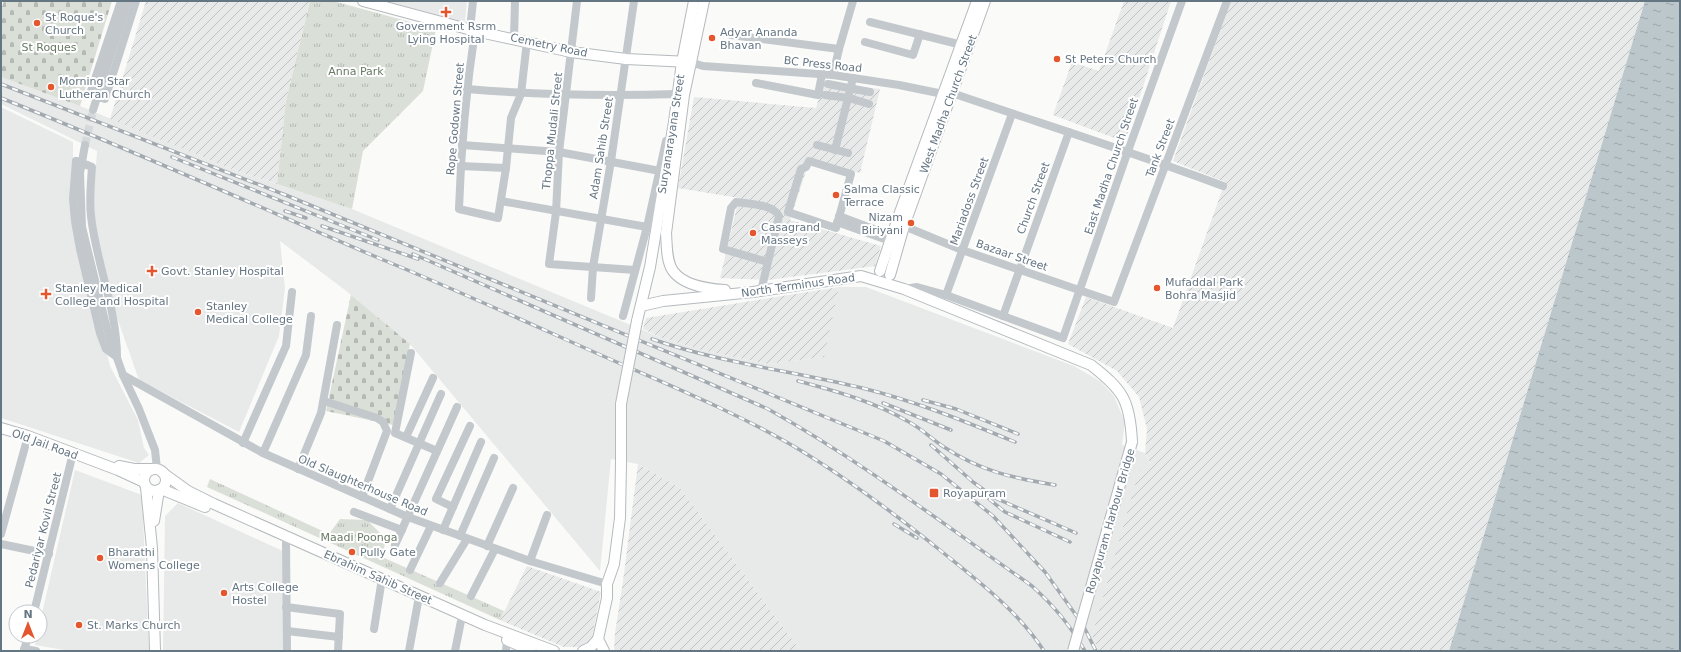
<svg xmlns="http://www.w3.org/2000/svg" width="1681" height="652" font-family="'DejaVu Sans',sans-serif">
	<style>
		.built { fill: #e8e9e9 }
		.industrial { fill: url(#industrial-furrows) }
		.cemetery { fill: url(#cemetery-stones) }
		.park { fill: url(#park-tufts) }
		.water { fill: url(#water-ripples) }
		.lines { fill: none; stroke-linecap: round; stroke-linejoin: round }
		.minor-tunnel { stroke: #d5d9db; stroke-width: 8; stroke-dasharray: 8 4; stroke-linecap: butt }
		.major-casing { stroke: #b5babe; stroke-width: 12 }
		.minor { stroke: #c3c8cc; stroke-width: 8 }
		.major { stroke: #fff; stroke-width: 10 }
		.rail-casing { stroke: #a2aab0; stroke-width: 3.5 }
		.rail { stroke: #fff; stroke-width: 2; stroke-dasharray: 6; stroke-linecap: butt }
		.major-bridge-casing { stroke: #b5babe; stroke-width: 12; stroke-linecap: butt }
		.minor-bridge { stroke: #c3c8cc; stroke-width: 8 }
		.major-bridge { stroke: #fff; stroke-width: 10 }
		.poi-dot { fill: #e4572e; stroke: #fff; stroke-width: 1.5 }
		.labels { text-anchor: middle; stroke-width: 4; stroke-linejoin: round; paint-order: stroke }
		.poi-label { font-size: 11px; fill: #657683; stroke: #fff; text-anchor: start }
		.street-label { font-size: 11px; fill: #657683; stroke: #fff }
		.park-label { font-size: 11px; fill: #687a64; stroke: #fff }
	</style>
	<defs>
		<pattern id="industrial-furrows" width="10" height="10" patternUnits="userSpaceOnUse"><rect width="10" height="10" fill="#e8e9e9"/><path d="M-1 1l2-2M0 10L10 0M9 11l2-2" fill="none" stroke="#c0c1c2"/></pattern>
		<pattern id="cemetery-stones" width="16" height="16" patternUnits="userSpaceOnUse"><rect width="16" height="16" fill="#dadfd7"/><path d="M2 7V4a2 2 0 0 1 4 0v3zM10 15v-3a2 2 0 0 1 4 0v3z" fill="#b4b9b4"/></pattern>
		<pattern id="park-tufts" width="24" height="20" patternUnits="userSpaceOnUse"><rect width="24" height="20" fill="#dadfd7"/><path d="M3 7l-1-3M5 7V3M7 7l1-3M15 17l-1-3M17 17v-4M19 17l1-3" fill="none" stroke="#b4b9b4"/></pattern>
		<pattern id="water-ripples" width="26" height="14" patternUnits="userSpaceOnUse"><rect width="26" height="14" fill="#bbc7cb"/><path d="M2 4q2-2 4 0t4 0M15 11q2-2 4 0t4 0" fill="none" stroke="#9ca6aa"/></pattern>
	</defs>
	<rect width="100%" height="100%" fill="#fafaf8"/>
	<g class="built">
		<polygon points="385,1 467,1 465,22"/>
		<polygon points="1,77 80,106 237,171 352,209 662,338 701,350 768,364 823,357 839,287 866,287 1074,366 1100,381 1114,396 1125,422 1122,445 1145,453 1151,465 1092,636 1100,651 800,650 680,488 638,464 611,459 600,571 410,344 345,290 280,241 285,288 279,336 239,432 139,380 102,275 92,220 97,151 1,104"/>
		<polygon points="1,107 73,142 73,222 110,366 138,420 144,448 149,455 139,463 1,418"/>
		<polygon points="75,470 142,495 149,651 70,651 35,645 37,636 40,636 40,622"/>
		<polygon points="178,503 285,552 284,651 163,651 165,516"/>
	</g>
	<g class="industrial">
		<polygon points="146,1 310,1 286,101 277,184 237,171 110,119"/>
		<polygon points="1124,1 1171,1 1125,142 1053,115 1072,62 1099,71"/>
		<polygon points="1231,1 1645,1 1449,651 1100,651 1092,636 1139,471 1151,464 1145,453 1147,429 1139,397 1117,371 1068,344 1086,297 1173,328 1225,182 1173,161"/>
		<polygon points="823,83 880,89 860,173 810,159 790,220 881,246 875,266 768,280 720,278 739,198 678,188 694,97 816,108"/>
		<polygon points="839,287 824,357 768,364 701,350 662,338 643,329 646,318"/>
		<polygon points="638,464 680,488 800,650 803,651 614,651 615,633 623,581"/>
		<polygon points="527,566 601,592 592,637 583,647 564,647 500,620"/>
	</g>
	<g class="cemetery">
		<polygon points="4,1 112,1 80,106 1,77 1,10"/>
		<polygon points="351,295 410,344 393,425 326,411"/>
	</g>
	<g class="park">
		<polygon points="310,1 333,1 436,29 423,91 363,151 352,209 277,184 286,101"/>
		<polygon points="210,479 329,534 340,519 367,520 386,539 382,557 504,611 500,620 207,487"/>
	</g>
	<polygon class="water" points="1645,1 1680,1 1680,651 1449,651"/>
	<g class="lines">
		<polyline class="minor-tunnel" points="85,145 93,110"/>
		<g class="major-casing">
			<g id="major">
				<polyline points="363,1 475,31 571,52 626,59 690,62"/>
				<path d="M704,1L684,95L666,233C667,245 666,261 673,271C684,286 708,289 725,290"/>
				<polyline points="880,271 899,215 977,1"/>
				<polyline points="890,275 904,226 985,1"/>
				<path d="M641,306L663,301L753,292L861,276L904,289L1091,365C1123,390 1130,400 1132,442"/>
				<polyline points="637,321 650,267 674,122 682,62 694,1"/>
				<polyline points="1,428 28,436 118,470 144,482"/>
				<polyline points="119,466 134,469 153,469"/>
				<circle cx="155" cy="480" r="11"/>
				<polyline points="163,473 188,491 214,504 485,625 554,651"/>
				<polyline points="146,487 152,548 155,651"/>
				<polyline points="161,489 205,507"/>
				<polyline points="154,521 159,490"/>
				<polyline points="507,640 531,651"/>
				<polyline points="583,651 591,647 598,639"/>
				<polyline points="604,651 598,639 607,598 607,584 614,564 620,518 621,463"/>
			</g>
		</g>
		<g class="minor">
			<polyline points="577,1 559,152 556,212 549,264 635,270"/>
			<polyline points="870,22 966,46"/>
			<polyline points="470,29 473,1"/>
			<path d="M475,31C466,90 461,149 459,209L498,218L506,168L511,118L521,94L527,41"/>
			<polyline points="731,35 839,49"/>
			<polyline points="514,38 515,1"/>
			<polyline points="865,42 913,55 920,34"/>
			<path d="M690,62L703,66L833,75L899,85L943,94L952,93C1042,124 1133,152 1223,186"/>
			<polyline points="833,75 839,49 853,1"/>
			<polyline points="756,83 818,95 822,74"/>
			<polyline points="828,84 870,92"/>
			<path d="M467,89C537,95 607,96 678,94"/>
			<polyline points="90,94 121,1"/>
			<polyline points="825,95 849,98 869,104"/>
			<polyline points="102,98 105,99 136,1"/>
			<polyline points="93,110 128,1"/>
			<polyline points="85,145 80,173 82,227 107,329 123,375 139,409 155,450 157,469"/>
			<polyline points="462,145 559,152 660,171"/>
			<polyline points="817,145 848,153"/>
			<polyline points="835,150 853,78"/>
			<path d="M76,161L73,199L75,221L80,249L100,333L106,349L117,357C117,309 96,263 91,216C89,200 91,183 92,167L87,165"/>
			<polygon points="809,161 851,174 836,228 788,212 801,169 806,167"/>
			<polyline points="460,166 506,168"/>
			<polyline points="501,201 647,227"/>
			<polyline points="839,216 892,236"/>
			<polyline points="837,222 890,241"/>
			<polyline points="904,226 962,250 1114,302 1227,1"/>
			<polyline points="904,289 917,287 946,295 1063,338 1128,151 1182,1"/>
			<path d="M761,291L779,216C773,204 749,204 736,202L731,208L723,249L768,262"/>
			<polyline points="946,295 1012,114"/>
			<polyline points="591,298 593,267 611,161 634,1"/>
			<polyline points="623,316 647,227 666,141"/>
			<polyline points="1003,316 1069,132"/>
			<polyline points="411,353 395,433 437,451"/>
			<polyline points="123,375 263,453 408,517 530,561 607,584"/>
			<polyline points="324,401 377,418 383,422 387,431 362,497"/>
			<polyline points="406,437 433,378"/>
			<polyline points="243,443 286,346 292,292"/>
			<polyline points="263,453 306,355 311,316"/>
			<polyline points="298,469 321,413 337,325"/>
			<polyline points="453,507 436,499 470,426"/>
			<polyline points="390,509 441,394"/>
			<polyline points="354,512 402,530"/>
			<polyline points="443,530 481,442"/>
			<polyline points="1,534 28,436"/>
			<polyline points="460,536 494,458"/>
			<polyline points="286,543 287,651"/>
			<polyline points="1,544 49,554"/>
			<polyline points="395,545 457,407"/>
			<polyline points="487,546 513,488"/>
			<polyline points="530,561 547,515"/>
			<polyline points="410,570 431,526"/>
			<polyline points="440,583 467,539"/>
			<polyline points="471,596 495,549"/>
			<polyline points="286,607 340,614 338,651"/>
			<polyline points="34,612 73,453"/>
			<polyline points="374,629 381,585"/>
			<polyline points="287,631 339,637"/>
			<polyline points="24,649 36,651"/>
			<polyline points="24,651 28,636"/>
			<polyline points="409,651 418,602"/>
			<polyline points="455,651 461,621"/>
			<polyline points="506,651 507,640"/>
		</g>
		<use href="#major" class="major"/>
		<g class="rail-casing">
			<g id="rail">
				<polyline points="1,84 288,196 884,441 941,474 993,516 1045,572 1083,625 1096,651"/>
				<path d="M1,98C129,149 255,205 381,259C459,291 535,326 612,360C673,387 737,413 795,447C847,478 895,514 941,551C978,581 1018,611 1044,651"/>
				<polyline points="172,157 378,240"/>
				<polyline points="285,211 306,218"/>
				<polyline points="322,226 418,259"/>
				<path d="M413,254L768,409C861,461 945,525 1032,586C1055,607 1069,624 1085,651"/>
				<path d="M652,339C720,363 793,371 862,388C915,401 964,421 1015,442"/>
				<path d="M798,381C836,391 875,402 909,422C922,429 932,439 944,447C980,471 1013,478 1055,485"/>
				<polyline points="923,400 956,409 1018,434"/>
				<polyline points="883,403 951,430"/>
				<polyline points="931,445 973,482 995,498 1076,533"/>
				<polyline points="989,499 1005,512 1070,542"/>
				<polyline points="894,524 917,538"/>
			</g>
		</g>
		<use href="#rail" class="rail"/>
		<g class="major-bridge-casing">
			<g id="major-bridge">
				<polyline points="621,463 621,404 637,321"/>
				<polyline points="1073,651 1132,442"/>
			</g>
		</g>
		<g class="minor-bridge">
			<polyline points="90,94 102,98"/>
			<polyline points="76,161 87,165"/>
		</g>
		<use href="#major-bridge" class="major-bridge"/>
	</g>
	<g class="poi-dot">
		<path d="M444 6h4v4h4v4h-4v4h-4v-4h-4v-4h4z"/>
		<circle cx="37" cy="23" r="4"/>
		<circle cx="712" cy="38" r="4"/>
		<circle cx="1057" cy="59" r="4"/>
		<circle cx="51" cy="87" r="4"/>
		<circle cx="836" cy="195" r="4"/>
		<circle cx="911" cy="223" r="4"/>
		<circle cx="753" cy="233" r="4"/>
		<path d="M150 265h4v4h4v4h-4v4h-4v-4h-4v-4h4z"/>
		<circle cx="1157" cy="288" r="4"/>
		<path d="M44 288h4v4h4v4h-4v4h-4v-4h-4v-4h4z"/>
		<circle cx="198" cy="312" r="4"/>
		<rect x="929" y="488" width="10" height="10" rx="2"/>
		<circle cx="352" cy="552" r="4"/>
		<circle cx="100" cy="558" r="4"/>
		<circle cx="224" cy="593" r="4"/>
		<circle cx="79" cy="625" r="4"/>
	</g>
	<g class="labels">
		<g class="poi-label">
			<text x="45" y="21">St Roque's<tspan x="45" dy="13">Church</tspan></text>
			<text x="446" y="30" text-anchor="middle">Government Rsrm<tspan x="446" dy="13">Lying Hospital</tspan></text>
			<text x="720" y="36">Adyar Ananda<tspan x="720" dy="13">Bhavan</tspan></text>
			<text x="1065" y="63">St Peters Church</text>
			<text x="59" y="85">Morning Star<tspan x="59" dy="13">Lutheran Church</tspan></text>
			<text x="844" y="193">Salma Classic<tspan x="844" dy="13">Terrace</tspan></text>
			<text x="903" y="221" text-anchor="end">Nizam<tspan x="903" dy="13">Biriyani</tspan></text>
			<text x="761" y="231">Casagrand<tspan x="761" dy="13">Masseys</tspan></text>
			<text x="161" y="275">Govt. Stanley Hospital</text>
			<text x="1165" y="286">Mufaddal Park<tspan x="1165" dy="13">Bohra Masjid</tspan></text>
			<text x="55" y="292">Stanley Medical<tspan x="55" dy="13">College and Hospital</tspan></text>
			<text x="206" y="310">Stanley<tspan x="206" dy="13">Medical College</tspan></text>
			<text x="943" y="497">Royapuram</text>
			<text x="108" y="556">Bharathi<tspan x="108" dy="13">Womens College</tspan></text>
			<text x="360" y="556">Pully Gate</text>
			<text x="232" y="591">Arts College<tspan x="232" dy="13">Hostel</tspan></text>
			<text x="87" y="629">St. Marks Church</text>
		</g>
		<g class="street-label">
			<text transform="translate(549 45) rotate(12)" y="4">Cemetry Road</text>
			<text transform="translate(823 64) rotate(6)" y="4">BC Press Road</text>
			<text transform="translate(948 104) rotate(-70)" y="4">West Madha Church Street</text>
			<text transform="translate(455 119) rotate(-85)" y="4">Rope Godown Street</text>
			<text transform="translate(552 131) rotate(-84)" y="4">Thoppa Mudali Street</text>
			<text transform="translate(671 134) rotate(-81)" y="4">Suryanarayana Street</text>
			<text transform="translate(601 148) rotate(-81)" y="4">Adam Sahib Street</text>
			<text transform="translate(1160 148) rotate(-69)" y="4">Tank Street</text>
			<text transform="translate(1111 166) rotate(-71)" y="4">East Madha Church Street</text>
			<text transform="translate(1033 198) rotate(-70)" y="4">Church Street</text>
			<text transform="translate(969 201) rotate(-70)" y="4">Mariadoss Street</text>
			<text transform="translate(1012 255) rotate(19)" y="4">Bazaar Street</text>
			<text transform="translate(798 285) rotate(-8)" y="4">North Terminus Road</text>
			<text transform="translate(45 444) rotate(20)" y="4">Old Jail Road</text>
			<text transform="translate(363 485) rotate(23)" y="4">Old Slaughterhouse Road</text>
			<text transform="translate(1110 521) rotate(-74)" y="4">Royapuram Harbour Bridge</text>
			<text transform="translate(43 530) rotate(-76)" y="4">Pedariyar Kovil Street</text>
			<text transform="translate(378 577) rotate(24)" y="4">Ebrahim Sahib Street</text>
		</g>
		<g class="park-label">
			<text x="49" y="51">St Roques</text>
			<text x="356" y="75">Anna Park</text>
			<text x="359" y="541">Maadi Poonga</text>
		</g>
	</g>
	<rect width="1681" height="652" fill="none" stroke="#657683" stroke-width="4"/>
	<g transform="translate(28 624)"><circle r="19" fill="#ffffff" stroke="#c1c8cd"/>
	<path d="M0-3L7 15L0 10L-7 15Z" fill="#e4572e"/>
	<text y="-6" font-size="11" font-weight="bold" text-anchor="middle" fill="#657683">N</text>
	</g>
</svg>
